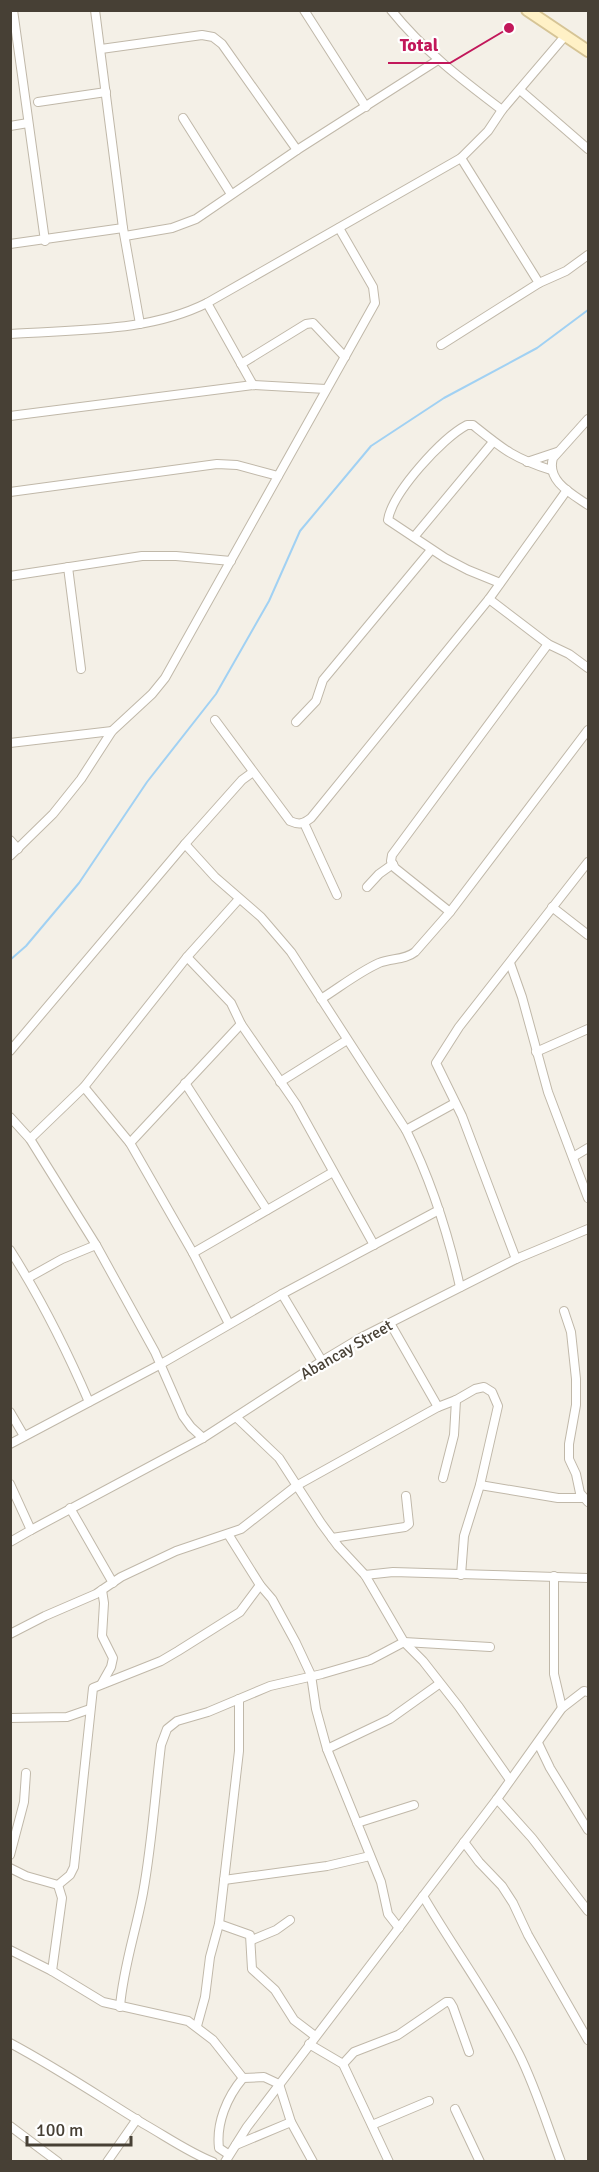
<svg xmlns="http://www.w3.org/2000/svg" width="599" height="2172" font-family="Signika,sans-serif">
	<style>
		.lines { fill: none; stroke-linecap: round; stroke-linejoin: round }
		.stream { stroke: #a1d1f3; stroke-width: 2 }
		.street-casing { stroke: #c0b8a9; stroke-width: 10 }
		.secondary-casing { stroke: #d6c495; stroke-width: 14 }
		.street { stroke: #fff; stroke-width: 8 }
		.secondary { stroke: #fff1c6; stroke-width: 10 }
		.labels { text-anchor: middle; stroke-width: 4.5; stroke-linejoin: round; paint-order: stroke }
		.street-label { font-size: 16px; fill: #474035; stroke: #fff }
		.leader { fill: none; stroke: #c2185b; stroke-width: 2 }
		.callout-dot { fill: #c2185b; stroke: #fff; stroke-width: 2 }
		.callout-label { font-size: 18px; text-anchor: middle; font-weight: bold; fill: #c2185b; stroke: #fff; stroke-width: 4.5; stroke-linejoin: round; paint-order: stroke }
	</style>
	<rect width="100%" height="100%" fill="#f4f0e7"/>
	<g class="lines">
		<polyline class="stream" points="10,960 26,946 79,883 147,782 216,694 269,601 300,531 371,446 444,398 537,348 588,310"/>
		<g class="street-casing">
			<g id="street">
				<polyline points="13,10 45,241"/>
				<polyline points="95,10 123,228 140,324"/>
				<polyline points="304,10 366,107"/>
				<path d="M391,10C424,51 461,79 502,110"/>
				<polyline points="101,49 202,35 213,37 222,44 297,150"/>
				<polyline points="520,90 588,149"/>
				<polyline points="38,102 106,92"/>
				<polyline points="183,118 231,194"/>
				<polyline points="10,126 28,123"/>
				<polyline points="461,158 539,283"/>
				<polyline points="125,236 172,228 196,219 297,150 438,60"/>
				<polyline points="10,244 123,228"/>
				<polyline points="207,303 253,385"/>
				<path d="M10,334C76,329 147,333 207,303L461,158L488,131L502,110L565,36"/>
				<polyline points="441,345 539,283 566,271 588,255"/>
				<polyline points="241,364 306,324 313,323 345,357"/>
				<polyline points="10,416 253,385 326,389"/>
				<path d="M588,419L553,458C546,481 572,494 588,505"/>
				<polyline points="527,462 557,452"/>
				<polyline points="10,492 217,464 237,465 278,476"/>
				<polyline points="414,537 493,442"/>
				<polyline points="68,567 81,669"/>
				<polyline points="10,576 142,556 176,556 231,561"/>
				<path d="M500,583L468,570L445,558L388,520C392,493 442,438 467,425H473C503,449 513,458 551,470"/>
				<polyline points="489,599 548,644 569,654 588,668"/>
				<path d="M215,720L290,821C299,825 303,824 311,818L489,599L567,490"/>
				<polyline points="296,722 316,701 323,680 431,550"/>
				<polyline points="10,743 112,731"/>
				<polyline points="304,823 337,895"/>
				<polyline points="10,840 18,849"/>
				<path d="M185,844L215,877L261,917L291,952L406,1130C431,1180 448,1233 460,1287"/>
				<polyline points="10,856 53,814 81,779 112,731 152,694 165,678 375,303 373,287 339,228"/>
				<polyline points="367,887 379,874 393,864"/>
				<polyline points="552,907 588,935"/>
				<polyline points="450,912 395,868 391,861 392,855 548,644"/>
				<polyline points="187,957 231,1003 241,1024 296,1104 374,1245"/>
				<polyline points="510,963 522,997 548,1092 588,1198"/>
				<path d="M321,999C340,987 359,972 379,963C391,958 405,960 415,952L450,912L588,730"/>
				<polyline points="10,1051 185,844 242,780 253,772"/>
				<polyline points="536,1052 588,1029"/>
				<polyline points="280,1082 347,1040"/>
				<polyline points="185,1083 267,1210"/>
				<polyline points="84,1087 130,1143 193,1253 229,1324"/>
				<polyline points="10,1117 30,1139 96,1245 155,1352 183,1416 191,1427 203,1438"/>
				<polyline points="406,1130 455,1103"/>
				<polyline points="30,1139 84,1087 187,957 239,899"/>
				<polyline points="130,1143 241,1024"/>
				<polyline points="573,1157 588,1148"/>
				<path d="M10,1250C40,1297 67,1351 89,1402"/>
				<polyline points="193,1253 333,1172"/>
				<polyline points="516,1259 588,1229"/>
				<polyline points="28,1278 62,1259 96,1245"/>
				<polyline points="282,1294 322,1361"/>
				<polyline points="564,1311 571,1332 576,1379 576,1405 569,1444 569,1459 576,1474 580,1493 588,1502"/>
				<polyline points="390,1323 438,1407"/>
				<polyline points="10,1412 24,1436"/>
				<polyline points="236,1417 279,1458 321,1523 338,1546 365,1575 404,1642 423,1661 459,1707 510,1780"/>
				<polyline points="10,1444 161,1364 282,1294 439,1210"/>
				<polyline points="443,1478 454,1435 456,1400"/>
				<polyline points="10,1484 31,1530 203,1438 322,1361 362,1337 516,1259 462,1116 436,1063 459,1027 588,862"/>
				<polyline points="480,1485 558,1498 583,1498"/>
				<polyline points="70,1508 113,1583"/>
				<polyline points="228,1534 260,1585 272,1599 296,1643 311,1675 316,1709 327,1749 381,1882 388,1914 399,1928"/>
				<polyline points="332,1538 405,1527 409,1524 406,1496"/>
				<polyline points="10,1542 31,1530"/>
				<polyline points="365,1575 393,1572 588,1578"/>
				<polyline points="554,1576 554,1674 562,1708"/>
				<polyline points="10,1634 45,1616 96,1594 121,1577 176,1551 241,1529 296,1486 438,1407 456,1400 475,1389 484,1387 492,1392 498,1406 480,1485 464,1536 461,1575"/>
				<polyline points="102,1683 111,1667 113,1658 102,1636 104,1603 102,1590"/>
				<polyline points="10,1718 67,1717 90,1709"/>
				<polyline points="538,1743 550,1768 588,1830"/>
				<polyline points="327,1749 390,1719 439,1684"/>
				<polyline points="497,1799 532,1838 588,1911"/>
				<polyline points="357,1823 414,1805"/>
				<polyline points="464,1842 479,1862 502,1886 513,1903 528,1935 588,2040"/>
				<polyline points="10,1855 24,1802 26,1773"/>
				<polyline points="10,1868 26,1876 58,1885 70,1875 74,1867 93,1688 161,1661 178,1651 240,1612 260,1585"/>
				<polyline points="224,1880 327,1866 370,1856"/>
				<path d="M423,1896C454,1949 491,1999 519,2054C536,2088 547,2125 561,2162"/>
				<polyline points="219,1924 250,1935 252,1969 275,1990 294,2020 315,2036"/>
				<polyline points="252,1940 276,1930 290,1920"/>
				<polyline points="10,1950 52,1971 103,2002 188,2021 213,2040 243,2078"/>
				<polyline points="52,1971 62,1898 58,1885"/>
				<path d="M120,2007C123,1968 136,1931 143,1893C152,1844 155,1795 161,1745L167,1729L177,1721L208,1712L270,1686L322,1674L370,1660L404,1642L490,1647"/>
				<polyline points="197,2026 205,1997 210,1957 219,1924 239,1751 239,1699"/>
				<path d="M10,2043C57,2068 100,2097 144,2124C167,2137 188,2152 213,2162"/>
				<polyline points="309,2044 343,2064 389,2162"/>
				<polyline points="343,2064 354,2052 398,2035 446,2002 450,2002 453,2007 469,2052"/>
				<polyline points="455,2109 480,2162"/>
				<polyline points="372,2125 429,2101"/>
				<polyline points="10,2126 58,2162"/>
				<polyline points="236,2145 291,2122"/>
				<path d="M228,2154L219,2148C216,2123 227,2097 243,2078L264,2077L279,2084L291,2122L313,2162"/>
				<polyline points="107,2162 137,2119"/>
				<polyline points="225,2162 247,2127 497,1799 562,1708 584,1691 588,1692"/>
			</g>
		</g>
		<g class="secondary-casing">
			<polyline id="secondary" points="527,10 588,51"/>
		</g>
		<use href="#street" class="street"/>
		<use href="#secondary" class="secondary"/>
	</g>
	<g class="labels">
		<g class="street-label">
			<text transform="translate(346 1349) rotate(-30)" y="6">Abancay Street</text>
		</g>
	</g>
	<path class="leader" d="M509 28L450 63H388"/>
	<circle class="callout-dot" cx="509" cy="28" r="6"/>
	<g class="callout-label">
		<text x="419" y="51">Total</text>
	</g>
	<rect width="599" height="2172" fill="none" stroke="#474035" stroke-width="24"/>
	<path d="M27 2136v9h104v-9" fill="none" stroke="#474035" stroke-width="3"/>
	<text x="36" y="2136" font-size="18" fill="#474035" stroke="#ffffff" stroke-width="4.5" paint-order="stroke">100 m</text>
</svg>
